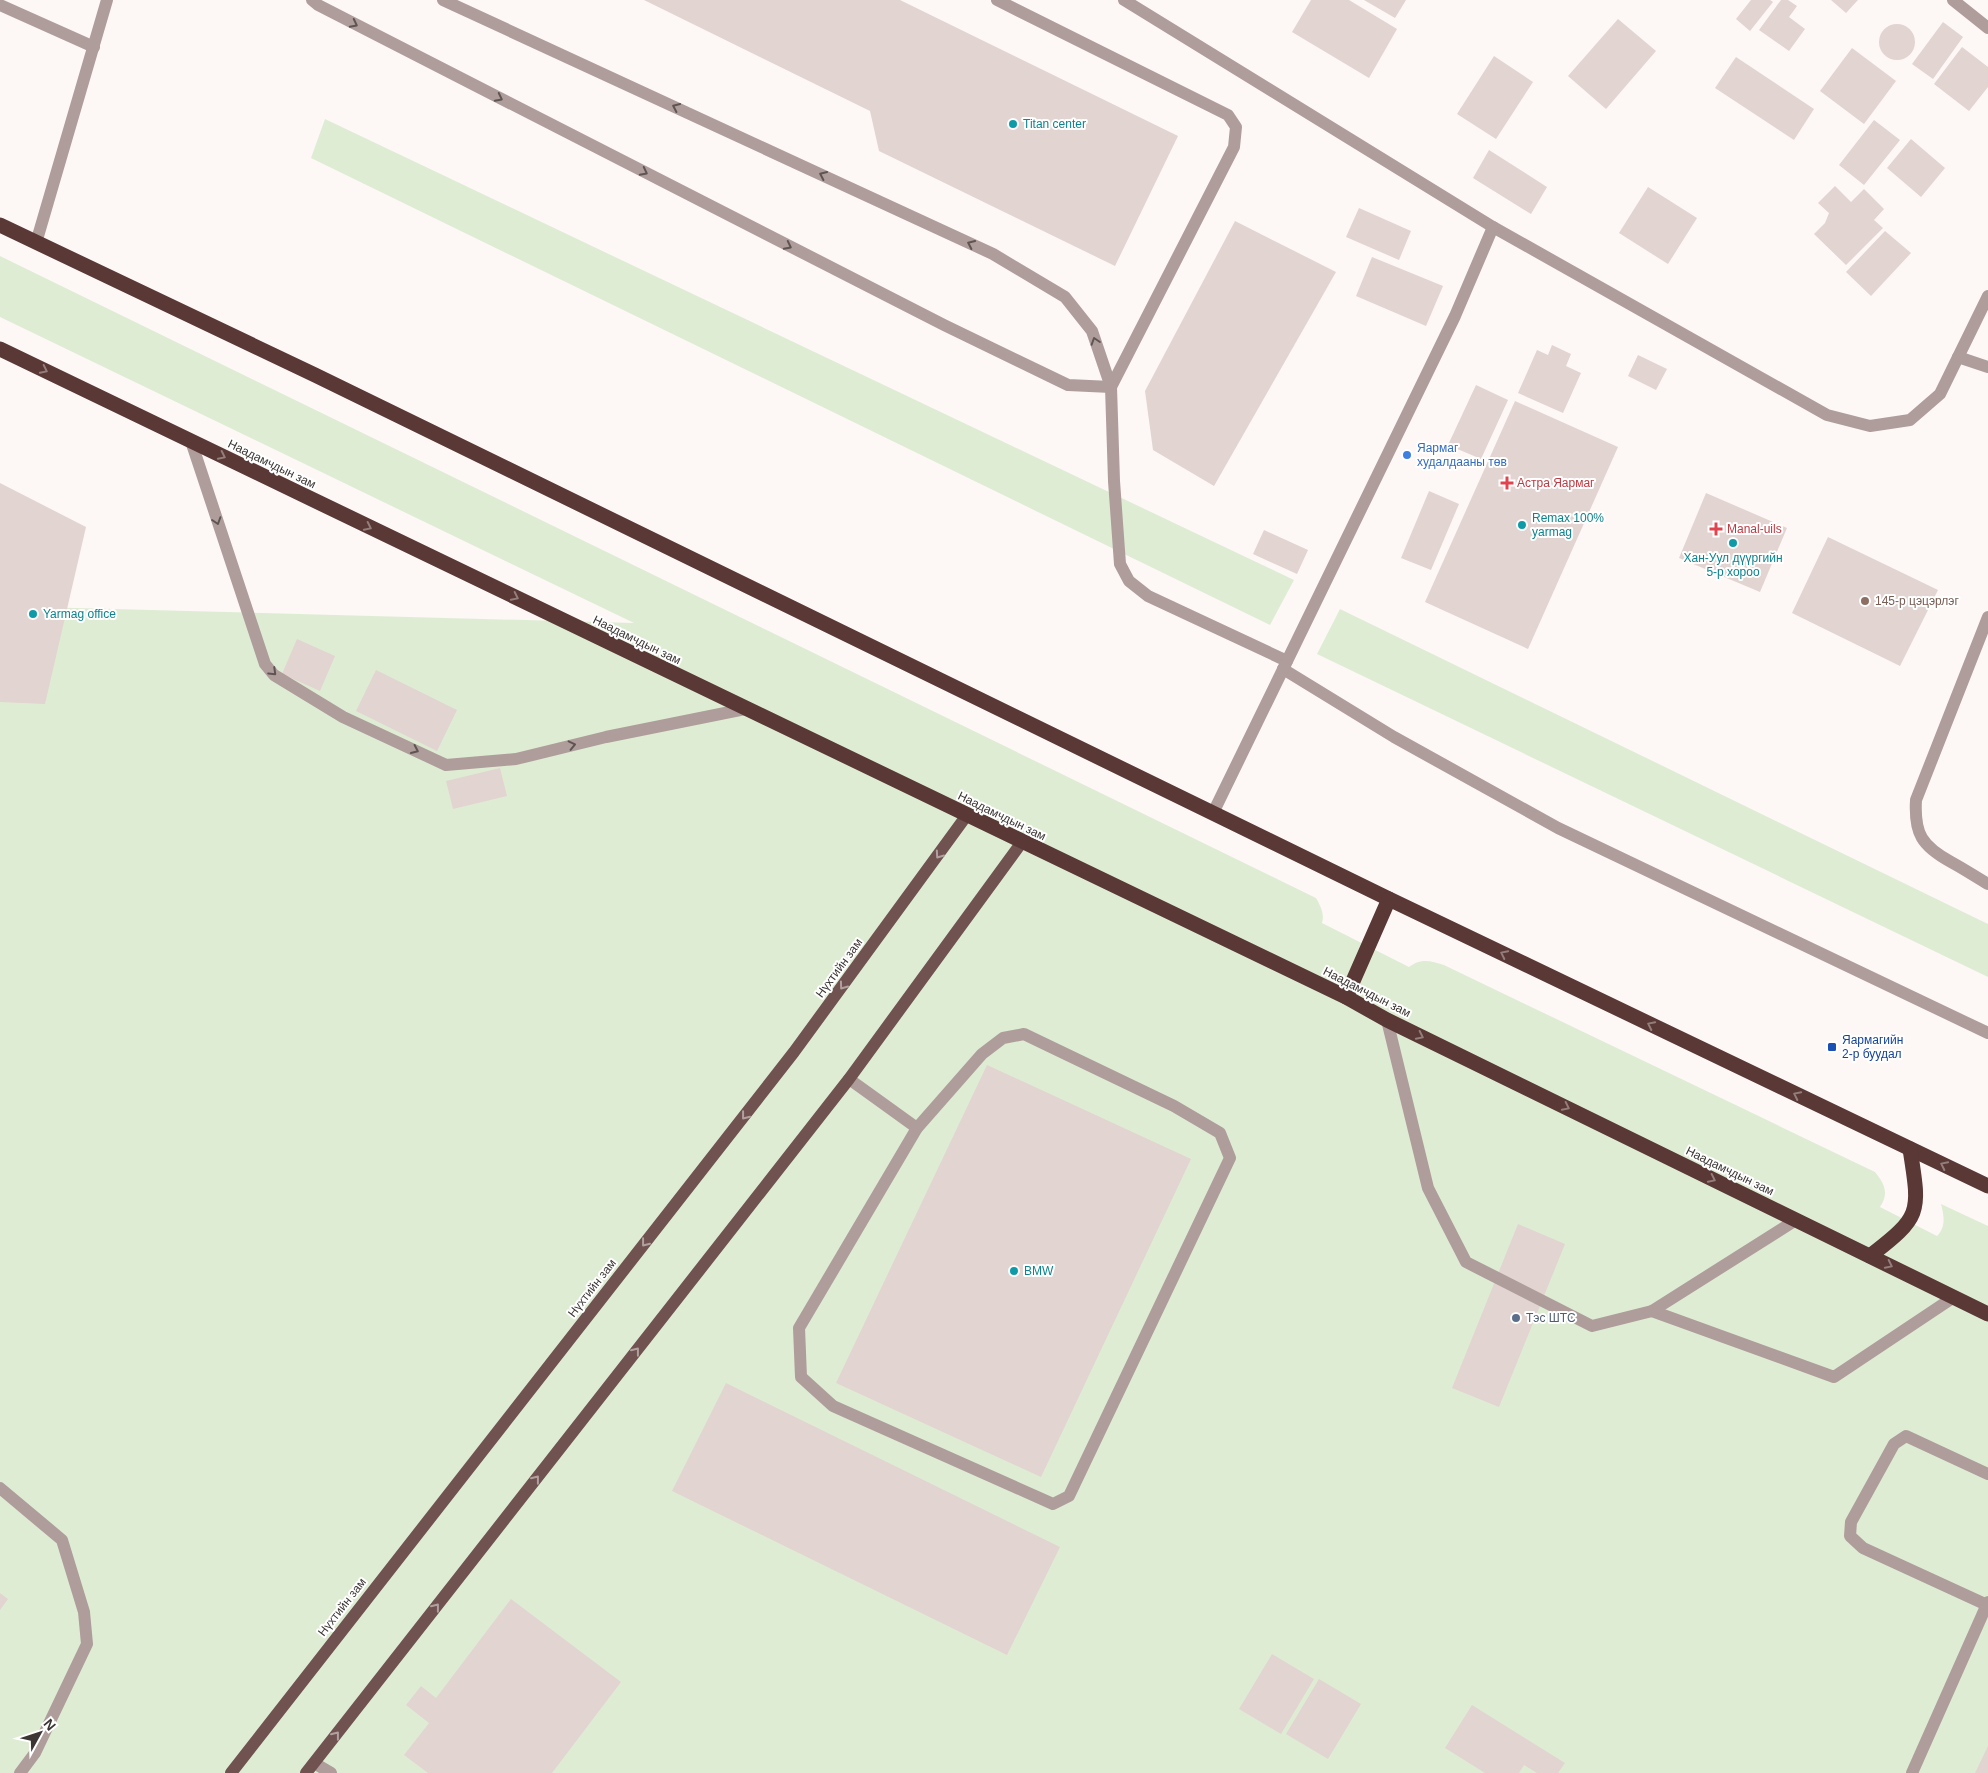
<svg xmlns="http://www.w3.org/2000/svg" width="1988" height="1773" font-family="Helvetica,sans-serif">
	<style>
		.green { fill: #dfecd4 }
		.building { fill: #e2d4d0 }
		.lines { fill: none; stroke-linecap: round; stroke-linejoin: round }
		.minor { stroke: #af9d9b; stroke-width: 12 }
		.major { stroke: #705250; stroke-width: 12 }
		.highway { stroke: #593836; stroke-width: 15 }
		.oneway { stroke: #5e5553 }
		.oneway2 { stroke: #937e7c }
		.oneway3 { stroke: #b0a09f }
		.culture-dot { fill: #0f9aa8; stroke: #fff; stroke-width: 2 }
		.shop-dot { fill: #3f7fe0; stroke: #fff; stroke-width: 2 }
		.health-dot { fill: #e0444e; stroke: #fff; stroke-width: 2 }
		.education-dot { fill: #8d6e63; stroke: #fff; stroke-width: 2 }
		.transit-dot { fill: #1a4fb4; stroke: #fff; stroke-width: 2 }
		.service-dot { fill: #5c6f8a; stroke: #fff; stroke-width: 2 }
		.labels { text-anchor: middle; stroke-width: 4; stroke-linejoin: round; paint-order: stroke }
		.culture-label { font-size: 12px; fill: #0d838f; stroke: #fff; text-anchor: start }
		.shop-label { font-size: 12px; fill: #366cbe; stroke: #fff; text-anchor: start }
		.street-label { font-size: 12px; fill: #3b3634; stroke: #fff }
		.health-label { font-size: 12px; fill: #be3a42; stroke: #fff; text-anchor: start }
		.education-label { font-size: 12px; fill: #785e54; stroke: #fff; text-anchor: start }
		.transit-label { font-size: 12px; fill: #164399; stroke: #fff; text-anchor: start }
		.service-label { font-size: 12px; fill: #4e5e75; stroke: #fff; text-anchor: start }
	</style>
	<rect width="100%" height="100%" fill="#fdf8f6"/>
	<g class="green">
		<polygon points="325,119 1294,580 1270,625 311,158"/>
		<path d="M0,256L1316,898C1320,905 1325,914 1322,923L1409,967C1421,958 1431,961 1444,965L1875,1172C1885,1184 1889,1194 1880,1207L1937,1236C1946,1227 1944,1216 1941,1204L1988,1226V1773H0V606L634,623L0,317Z"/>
		<polygon points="1340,609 1988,924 1988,977 1317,654"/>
	</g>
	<g class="building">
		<polygon points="644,0 900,0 1178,136 1115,266 879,151 870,111"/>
		<polygon points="1311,0 1349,0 1397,29 1369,78 1292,32"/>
		<polygon points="1364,0 1406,0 1395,18"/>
		<polygon points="1751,0 1770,0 1773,2 1750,31 1736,19"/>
		<polygon points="1781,0 1788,0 1797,6 1789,17 1805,29 1789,51 1759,30"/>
		<polygon points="1831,0 1858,0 1846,13"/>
		<polygon points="1618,19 1656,51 1606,109 1568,76"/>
		<polygon points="1943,22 1963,37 1933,79 1912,64"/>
		<circle cx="1897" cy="42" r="18"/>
		<polygon points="1962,47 1988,67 1988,87 1969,111 1934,84"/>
		<polygon points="1852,48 1896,81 1864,124 1820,91"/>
		<polygon points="1494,56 1533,82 1496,139 1457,114"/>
		<polygon points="1736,57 1814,109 1794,140 1715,88"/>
		<polygon points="1874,120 1900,140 1864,185 1839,165"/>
		<polygon points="1911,139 1945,168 1921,197 1887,168"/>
		<polygon points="1489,150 1547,187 1531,214 1473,178"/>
		<polygon points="1835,186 1851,202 1864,189 1884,209 1874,220 1883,228 1846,265 1814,234 1825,223 1829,213 1818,203"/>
		<polygon points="1648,187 1697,218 1668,264 1619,233"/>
		<polygon points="1359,208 1411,231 1399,260 1346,237"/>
		<polygon points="1235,221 1336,272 1214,486 1153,450 1145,391"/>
		<polygon points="1885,231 1911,253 1871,296 1846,272"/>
		<polygon points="1372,257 1443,286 1426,326 1356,296"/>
		<polygon points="1552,345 1571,354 1566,366 1581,373 1563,413 1518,393 1537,350 1548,355"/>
		<polygon points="1638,355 1667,369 1656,390 1628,376"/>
		<polygon points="1476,385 1508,400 1481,459 1448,445"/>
		<polygon points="1515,401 1618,447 1528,649 1425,602"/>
		<polygon points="0,483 86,527 45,704 0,702"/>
		<polygon points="1429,491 1459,504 1431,570 1401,558"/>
		<polygon points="1706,493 1787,528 1760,592 1679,558"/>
		<polygon points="1264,530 1308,550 1297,574 1253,554"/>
		<polygon points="1828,537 1938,590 1900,666 1792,613"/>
		<polygon points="297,639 335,656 320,691 282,674"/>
		<polygon points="376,670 457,710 437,751 356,711"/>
		<polygon points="500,768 507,796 453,809 446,781"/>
		<polygon points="987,1065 1191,1159 1041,1477 836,1383"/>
		<polygon points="1518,1224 1565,1244 1499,1407 1452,1388"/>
		<polygon points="726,1383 1060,1547 1007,1655 672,1491"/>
		<polygon points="0,1593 8,1599 0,1610"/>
		<polygon points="511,1599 621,1682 552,1773 428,1773 404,1755 429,1723 406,1705 421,1686 436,1698"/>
		<polygon points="1272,1654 1314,1679 1281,1734 1239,1709"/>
		<polygon points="1319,1679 1361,1704 1328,1759 1286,1734"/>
		<polygon points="1472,1705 1565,1763 1558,1773 1537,1773 1524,1765 1519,1773 1485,1773 1445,1748"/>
		<polygon points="1988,1746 1988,1773 1975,1773"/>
	</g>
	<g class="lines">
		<g class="minor">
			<polyline points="312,0 318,5 944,325 1068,385 1111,387"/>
			<polyline points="443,0 993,254 1065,297 1092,331 1111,387 1114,481 1120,564 1129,581 1148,596 1287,661"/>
			<polyline points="997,0 1228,115 1236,127 1234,147 1111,387"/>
			<polyline points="1124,0 1493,227 1827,415 1870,426 1910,420 1940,394 1988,296"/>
			<polyline points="1953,0 1988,28"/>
			<polyline points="0,5 94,47"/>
			<polyline points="36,243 107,0"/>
			<polyline points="1958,357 1988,367"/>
			<polyline points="191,441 265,664 274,675 343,717 446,765 516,759 606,737 745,709"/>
			<path d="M1988,617L1916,800C1914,834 1922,846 1951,862C1964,869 1976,877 1988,884"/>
			<polyline points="1283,669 1394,737 1558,828 1988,1033"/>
			<polyline points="1213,813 1455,316 1493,227"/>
			<polyline points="1387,1020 1428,1188 1466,1262 1592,1326 1652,1311 1834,1377 1954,1297"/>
			<polygon points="1024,1034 1174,1106 1220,1133 1230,1158 1069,1496 1053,1504 833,1406 801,1377 799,1328 917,1128 982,1054 1003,1038"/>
			<polyline points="849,1079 917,1128"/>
			<polyline points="1652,1311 1796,1220"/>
			<polyline points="0,1488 62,1540 84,1612 87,1644 35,1753 20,1773"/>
			<polyline points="1987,1605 1863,1548 1850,1536 1851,1522 1894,1444 1906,1436 1988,1474"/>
			<polyline points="314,1763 331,1773"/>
			<polyline points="1912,1773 1988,1602"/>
		</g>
		<g class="major">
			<polyline points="231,1773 794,1052 967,815"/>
			<polyline points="306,1773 849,1079 1022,842"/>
		</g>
		<g class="highway">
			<polyline points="0,225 315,375 1389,899 1988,1186"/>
			<polyline points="0,349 1346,997 1387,1020 1988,1314"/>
			<polyline points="1346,997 1389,899"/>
			<path d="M1870,1256C1922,1216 1920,1213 1910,1149"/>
		</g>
	</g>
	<defs><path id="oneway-chevron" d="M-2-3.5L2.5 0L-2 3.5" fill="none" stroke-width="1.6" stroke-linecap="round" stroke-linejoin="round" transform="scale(1.25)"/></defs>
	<g class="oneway">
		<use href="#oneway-chevron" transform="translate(354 24) rotate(27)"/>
		<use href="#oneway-chevron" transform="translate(499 98) rotate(27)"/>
		<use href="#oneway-chevron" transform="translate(676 107) rotate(-155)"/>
		<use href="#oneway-chevron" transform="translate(644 172) rotate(27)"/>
		<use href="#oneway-chevron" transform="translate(823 175) rotate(-155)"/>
		<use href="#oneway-chevron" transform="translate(971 244) rotate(-155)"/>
		<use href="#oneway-chevron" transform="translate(788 246) rotate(27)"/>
		<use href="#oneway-chevron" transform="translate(1095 341) rotate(-108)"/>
		<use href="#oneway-chevron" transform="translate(217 521) rotate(72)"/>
		<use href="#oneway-chevron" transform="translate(273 672) rotate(44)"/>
		<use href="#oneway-chevron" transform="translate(572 745) rotate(-13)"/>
		<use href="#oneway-chevron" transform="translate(415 750) rotate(25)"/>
	</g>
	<g class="oneway2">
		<use href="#oneway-chevron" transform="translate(44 370) rotate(26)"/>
		<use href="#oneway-chevron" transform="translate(222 456) rotate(26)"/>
		<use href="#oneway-chevron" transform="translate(368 527) rotate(26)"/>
		<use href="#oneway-chevron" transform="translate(515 597) rotate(26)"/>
		<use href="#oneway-chevron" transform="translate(1504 954) rotate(-154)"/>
		<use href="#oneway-chevron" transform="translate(1651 1025) rotate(-154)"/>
		<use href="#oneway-chevron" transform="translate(1420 1036) rotate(26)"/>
		<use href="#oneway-chevron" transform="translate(1797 1095) rotate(-154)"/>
		<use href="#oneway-chevron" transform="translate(1566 1107) rotate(26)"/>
		<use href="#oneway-chevron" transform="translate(1944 1165) rotate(-154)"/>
		<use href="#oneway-chevron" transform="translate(1712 1179) rotate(26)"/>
		<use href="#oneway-chevron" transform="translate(1889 1265) rotate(26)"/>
	</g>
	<g class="oneway3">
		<use href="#oneway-chevron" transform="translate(939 855) rotate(125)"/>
		<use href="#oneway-chevron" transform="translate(843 986) rotate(126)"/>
		<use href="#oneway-chevron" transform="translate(745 1116) rotate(128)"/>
		<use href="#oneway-chevron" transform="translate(645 1243) rotate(128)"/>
		<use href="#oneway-chevron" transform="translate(636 1351) rotate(-52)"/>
		<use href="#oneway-chevron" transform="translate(536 1479) rotate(-52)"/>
		<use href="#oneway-chevron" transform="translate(436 1607) rotate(-52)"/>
		<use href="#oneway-chevron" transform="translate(336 1735) rotate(-52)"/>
	</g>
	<g class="culture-dot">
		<circle cx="1013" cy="124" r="5"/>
		<circle cx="1522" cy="525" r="5"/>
		<circle cx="1733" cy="543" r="5"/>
		<circle cx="33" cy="614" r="5"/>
		<circle cx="1014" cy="1271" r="5"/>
	</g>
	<circle class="shop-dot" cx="1407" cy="455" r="5"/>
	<g class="health-dot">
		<path d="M1504.5 475.5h5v5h5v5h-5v5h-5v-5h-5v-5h5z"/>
		<path d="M1713.5 521.5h5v5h5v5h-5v5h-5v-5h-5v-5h5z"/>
	</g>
	<circle class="education-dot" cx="1865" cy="601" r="5"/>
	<rect class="transit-dot" x="1827" y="1042" width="10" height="10" rx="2.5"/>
	<circle class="service-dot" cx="1516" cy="1318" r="5"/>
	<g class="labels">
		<g class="culture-label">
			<text x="1023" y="128">Titan center</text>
			<text x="1532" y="522">Remax 100%<tspan x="1532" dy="14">yarmag</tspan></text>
			<text x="1733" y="562" text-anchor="middle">Хан-Уул дүүргийн<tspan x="1733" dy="14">5-р хороо</tspan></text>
			<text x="43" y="618">Yarmag office</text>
			<text x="1024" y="1275">BMW</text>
		</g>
		<g class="shop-label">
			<text x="1417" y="452">Яармаг<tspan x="1417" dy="14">худалдааны төв</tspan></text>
		</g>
		<g class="street-label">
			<text transform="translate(272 464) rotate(26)" y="4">Наадамчдын зам</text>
			<text transform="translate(637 640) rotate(26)" y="4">Наадамчдын зам</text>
			<text transform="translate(1002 816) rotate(26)" y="4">Наадамчдын зам</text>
			<text transform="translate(839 968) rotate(-54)" y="4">Нүхтийн зам</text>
			<text transform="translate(1367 992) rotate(27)" y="4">Наадамчдын зам</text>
			<text transform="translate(1730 1171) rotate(26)" y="4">Наадамчдын зам</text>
			<text transform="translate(592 1288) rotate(-52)" y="4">Нүхтийн зам</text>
			<text transform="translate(342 1607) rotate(-52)" y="4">Нүхтийн зам</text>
		</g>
		<g class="health-label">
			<text x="1517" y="487">Астра Яармаг</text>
			<text x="1727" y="533">Manal-uils</text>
		</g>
		<g class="education-label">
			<text x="1875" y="605">145-р цэцэрлэг</text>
		</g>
		<g class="transit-label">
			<text x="1842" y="1044">Яармагийн<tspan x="1842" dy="14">2-р буудал</tspan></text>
		</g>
		<g class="service-label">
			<text x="1526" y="1322">Тэс ШТС</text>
		</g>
	</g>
	<g transform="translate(40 1733) rotate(50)" stroke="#ffffff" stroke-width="4" paint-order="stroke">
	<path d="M0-4L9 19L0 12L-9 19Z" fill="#3b3634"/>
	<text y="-8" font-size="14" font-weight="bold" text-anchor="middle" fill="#3b3634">N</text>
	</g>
</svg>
